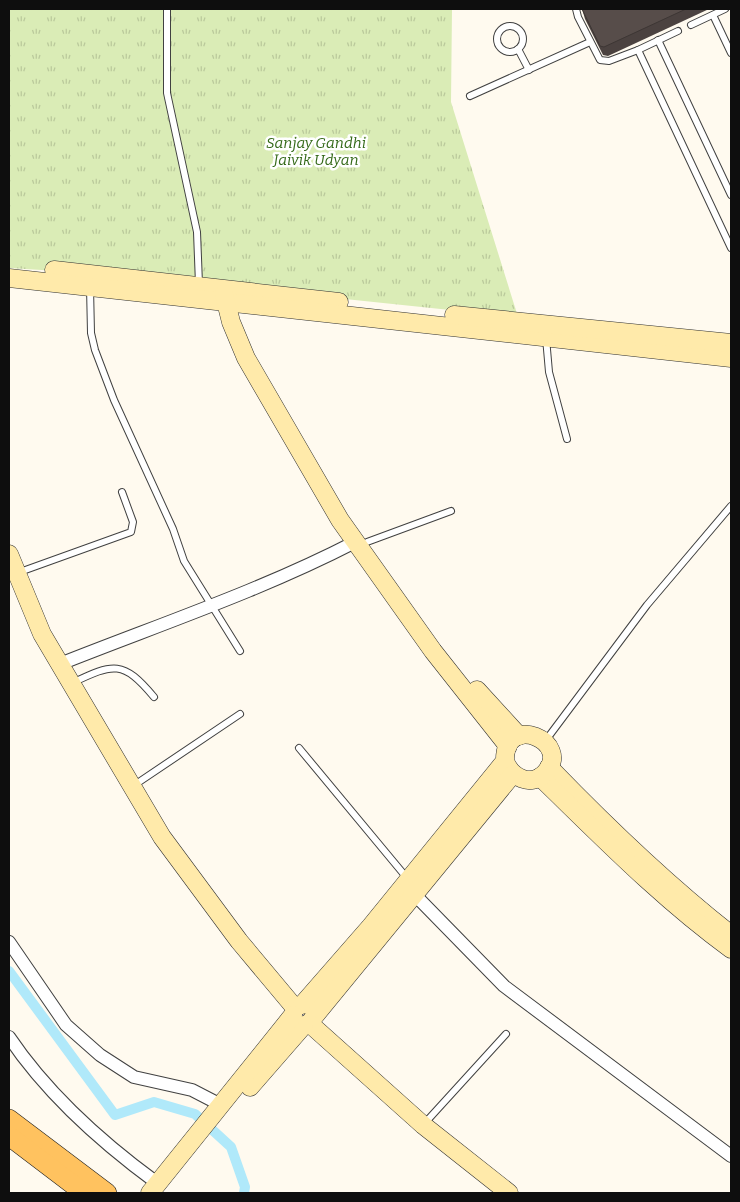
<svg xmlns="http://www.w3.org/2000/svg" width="740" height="1202" font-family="Bitter,serif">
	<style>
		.grass { fill: url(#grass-tufts) }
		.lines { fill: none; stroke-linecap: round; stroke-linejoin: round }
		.canal { stroke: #b0e9fa; stroke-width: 10 }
		.lane-casing { stroke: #414141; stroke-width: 8 }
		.street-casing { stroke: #414141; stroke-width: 14 }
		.secondary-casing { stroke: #303030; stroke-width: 19 }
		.primary-casing { stroke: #1f1f1f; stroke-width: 20 }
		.lane { stroke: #fff; stroke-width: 6 }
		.street { stroke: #fff; stroke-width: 12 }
		.secondary { stroke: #ffeaaa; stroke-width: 18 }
		.primary { stroke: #ffc25f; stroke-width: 19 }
		.wall { fill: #4b4240 }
		.building { fill: #574d4a; stroke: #3d3634 }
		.labels { text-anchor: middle; stroke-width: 5; stroke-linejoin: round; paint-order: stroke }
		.park-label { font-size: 15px; font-style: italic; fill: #356a1a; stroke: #fff }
	</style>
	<defs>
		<pattern id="grass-tufts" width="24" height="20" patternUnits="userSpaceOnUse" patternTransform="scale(1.25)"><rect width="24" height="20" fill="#daecb6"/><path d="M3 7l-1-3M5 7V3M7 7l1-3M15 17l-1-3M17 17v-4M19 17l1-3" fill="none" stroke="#bac99b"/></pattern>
	</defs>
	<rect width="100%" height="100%" fill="#fffaef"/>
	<polygon class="grass" points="9,9 452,9 451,102 518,317 107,274 9,268"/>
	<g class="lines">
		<polyline class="canal" points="9,971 115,1115 154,1102 195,1114 231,1147 245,1187 244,1193"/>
		<g class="lane-casing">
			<g id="lane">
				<polyline points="167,9 167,93 197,232 199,284"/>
				<polyline points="576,9 578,17 600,60 609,61 638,50"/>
				<polyline points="713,15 731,53"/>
				<polyline points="691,25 725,9"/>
				<circle cx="510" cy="39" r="13"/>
				<polyline points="678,31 638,50 731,248"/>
				<polyline points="658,40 731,195"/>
				<polyline points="518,49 529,70"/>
				<polyline points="470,96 590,42"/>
				<polyline points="90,287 91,333 95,350 114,400 173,529 184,561 240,651"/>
				<polyline points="546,338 549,372 567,439"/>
				<polyline points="367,542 451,511"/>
				<polyline points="17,573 131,532 133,522 122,492"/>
				<path d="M72,683C114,663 123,660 154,697"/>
				<polyline points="546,740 647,605 731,506"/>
				<polyline points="299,748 407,878"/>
				<polyline points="133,786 240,714"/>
				<polyline points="424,1124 506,1034"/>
			</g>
		</g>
		<g class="street-casing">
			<g id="street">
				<path d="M60,664C158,625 260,591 355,542"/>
				<polyline points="415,895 504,986 731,1156"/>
				<polyline points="9,942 66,1025 100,1055 134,1077 192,1090 221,1105"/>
				<path d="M9,1037C48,1095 101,1142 157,1183"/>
			</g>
		</g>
		<g class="secondary-casing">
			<g id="secondary">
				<polyline points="54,270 339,302"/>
				<polyline points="9,278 731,358"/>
				<polyline points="224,294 231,322 246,358 340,520 433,651 508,746"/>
				<polyline points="454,315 731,343"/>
				<polyline points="9,554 42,634 162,837 239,941 295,1008"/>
				<polyline points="477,690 519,736"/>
				<path d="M549,767C606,826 665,883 730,934"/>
				<path d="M540,777C602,837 661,898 731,949"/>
				<path d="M302,1005L371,926L505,761C504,711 574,742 545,773C531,788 511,777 505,761"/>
				<polyline points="313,1018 513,774"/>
				<polyline points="309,1023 423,1125 509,1193"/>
				<polyline points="250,1087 304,1025"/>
				<polyline points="150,1193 293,1015"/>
			</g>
		</g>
		<g class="primary-casing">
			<g id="primary">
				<polyline points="9,1119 107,1193"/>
				<polyline points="9,1136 84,1193"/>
			</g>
		</g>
		<use href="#lane" class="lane"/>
		<use href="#street" class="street"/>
		<use href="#secondary" class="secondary"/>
		<use href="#primary" class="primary"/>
	</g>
	<polygon class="wall" points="582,9 709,9 608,56 603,55 585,19"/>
	<polygon class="building" points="582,9 686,9 604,47 600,46"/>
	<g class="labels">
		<g class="park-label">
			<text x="316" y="148">Sanjay Gandhi<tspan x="316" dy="17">Jaivik Udyan</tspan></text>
		</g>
	</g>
	<rect width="740" height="1202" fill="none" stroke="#0e0e0e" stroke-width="20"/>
</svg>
